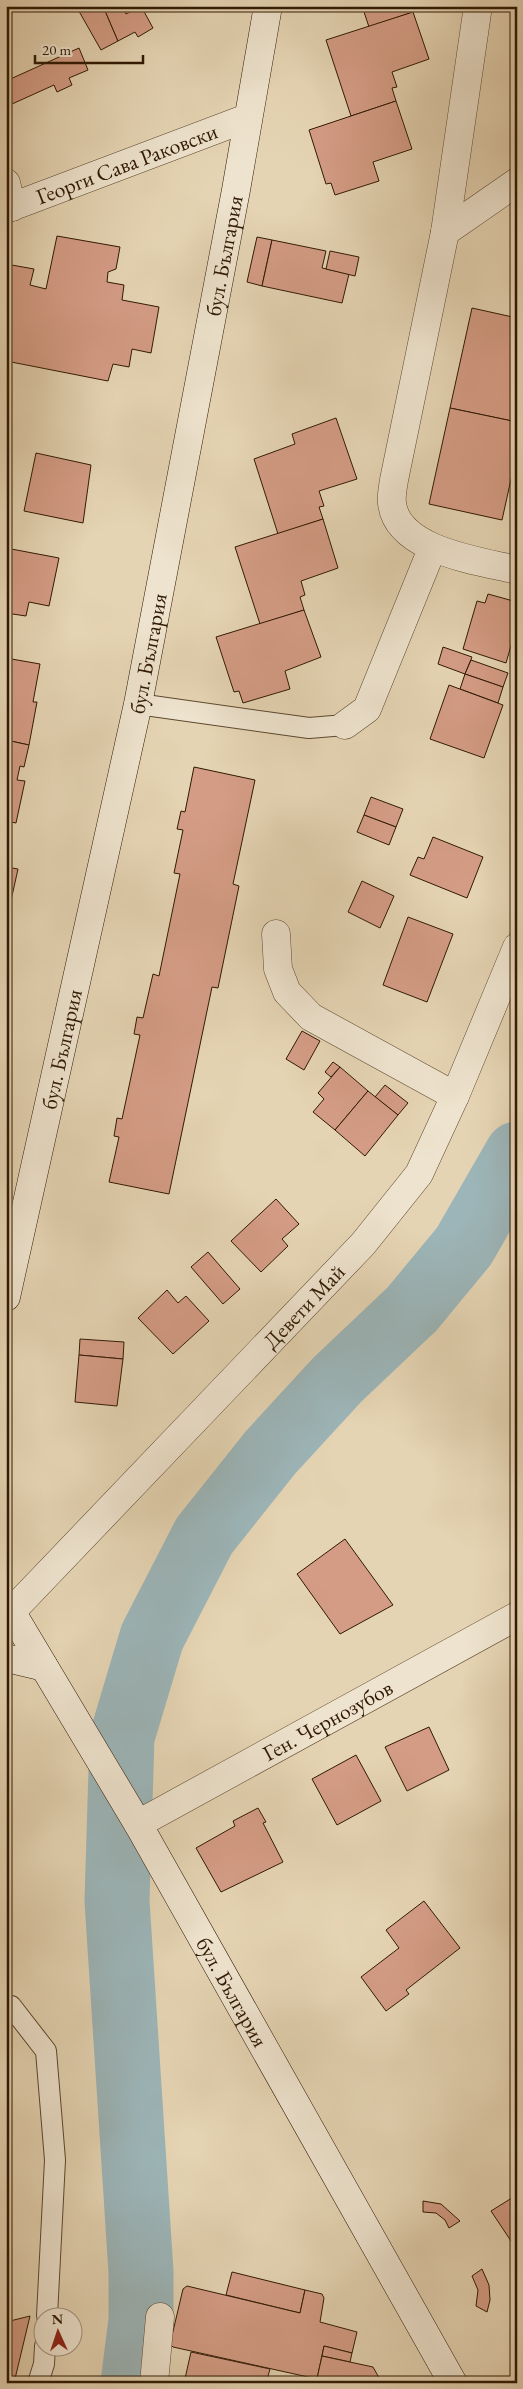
<svg xmlns="http://www.w3.org/2000/svg" width="523" height="2389" font-family="'EB Garamond',serif">
	<style>
		.lines { fill: none; stroke-linecap: round; stroke-linejoin: round }
		.river { stroke: #9cb5b8; stroke-width: 65 }
		.building { fill: #d49c85; stroke: #301903 }
		.lane-casing { stroke: #5d482f; stroke-width: 22 }
		.street-casing { stroke: #5d482f; stroke-width: 29 }
		.secondary-casing { stroke: #301903; stroke-width: 29 }
		.lane { stroke: #eee3ce; stroke-width: 20 }
		.street { stroke: #eee3ce; stroke-width: 28 }
		.secondary { stroke: #eee3ce; stroke-width: 28 }
		.labels { text-anchor: middle; stroke-width: 4.5; stroke-linejoin: round; paint-order: stroke }
		.street-label { font-size: 22px; fill: #301903; stroke: #eee3ce }
	</style>
	<rect width="100%" height="100%" fill="#e5d4b3"/>
	<filter id="stains"><feTurbulence type="fractalNoise" baseFrequency=".004" numOctaves="4"/><feColorMatrix values="0 0 0 0 .2 0 0 0 0 .09 0 0 0 0 .02 0 0 0 .5 -.17"/></filter>
	<radialGradient id="worn" r=".72"><stop offset=".6" stop-color="#630" stop-opacity="0"/><stop offset="1" stop-color="#630" stop-opacity=".3"/></radialGradient>
	<g class="lines">
		<polyline class="river" points="133,2383 141,2321 141,2272 117,1901 122,1737 152,1637 204,1536 270,1453 337,1380 412,1309 464,1246 517,1154"/>
	</g>
	<g class="building">
		<polygon points="76,6 103,6 118,41 101,50"/>
		<polygon points="103,6 122,6 126,14 141,6 153,28 138,37 135,32 118,41"/>
		<polygon points="362,6 411,6 413,12 369,27"/>
		<polygon points="413,12 429,59 392,72 397,87 392,88 396,101 351,116 326,40"/>
		<polygon points="79,48 88,70 69,78 72,85 57,92 54,85 12,104 6,91 6,81"/>
		<polygon points="396,101 412,149 373,162 379,181 335,195 331,183 326,184 309,130"/>
		<polygon points="57,236 120,247 116,269 108,272 107,282 124,285 122,300 159,307 151,353 132,349 129,367 113,364 108,381 6,361 6,264 34,269 30,285 46,289"/>
		<polygon points="257,237 272,240 262,286 247,282"/>
		<polygon points="272,240 326,251 322,268 349,274 342,303 262,286"/>
		<polygon points="330,251 359,257 355,276 326,269"/>
		<polygon points="472,308 517,318 517,422 450,408"/>
		<polygon points="450,408 517,422 517,452 502,520 429,504"/>
		<polygon points="336,418 357,479 319,491 324,506 319,507 323,519 278,534 254,459 295,444 292,434"/>
		<polygon points="36,453 91,465 83,523 24,511"/>
		<polygon points="323,519 338,568 301,581 305,595 300,597 304,610 260,624 235,547"/>
		<polygon points="6,548 59,558 49,606 29,602 26,616 6,613"/>
		<polygon points="488,594 517,602 517,625 506,663 463,649 477,601 485,603"/>
		<polygon points="304,610 321,657 285,671 290,689 243,703 239,691 234,692 216,637"/>
		<polygon points="443,647 472,657 465,674 438,664"/>
		<polygon points="6,658 40,664 33,702 37,702 29,745 6,740"/>
		<polygon points="471,660 508,673 503,687 465,674"/>
		<polygon points="465,674 503,687 498,703 460,689"/>
		<polygon points="449,685 503,705 484,758 430,739"/>
		<polygon points="6,740 29,745 24,767 20,766 17,780 25,781 16,823 6,821"/>
		<polygon points="194,767 255,780 233,884 239,886 218,988 212,987 169,1194 109,1182 119,1137 114,1136 117,1118 122,1119 140,1035 134,1034 137,1017 143,1018 153,974 159,976 180,874 174,873 183,830 177,829 181,811 185,812"/>
		<polygon points="371,797 403,809 396,827 364,815"/>
		<polygon points="364,815 396,827 389,845 357,832"/>
		<polygon points="433,837 483,857 467,898 410,875 418,857 424,859"/>
		<polygon points="6,867 18,869 8,914 6,913"/>
		<polygon points="362,881 394,896 380,928 348,912"/>
		<polygon points="408,917 453,934 427,1002 383,985"/>
		<polygon points="302,1031 320,1041 304,1070 286,1059"/>
		<polygon points="333,1062 340,1067 331,1077 325,1072"/>
		<polygon points="340,1067 368,1091 335,1130 313,1112 324,1099 318,1093"/>
		<polygon points="385,1085 408,1103 398,1115 375,1097"/>
		<polygon points="368,1091 398,1115 365,1156 335,1130"/>
		<polygon points="276,1199 299,1224 282,1239 288,1246 261,1272 231,1241"/>
		<polygon points="208,1252 240,1289 223,1304 191,1267"/>
		<polygon points="167,1290 178,1303 186,1296 209,1321 173,1354 138,1318"/>
		<polygon points="80,1339 124,1342 123,1359 79,1355"/>
		<polygon points="79,1355 123,1359 117,1406 75,1402"/>
		<polygon points="345,1539 393,1605 340,1634 297,1574"/>
		<polygon points="429,1727 449,1770 407,1791 385,1747"/>
		<polygon points="356,1755 381,1801 337,1825 312,1779"/>
		<polygon points="258,1808 266,1822 263,1823 283,1862 221,1892 196,1848 235,1826 233,1821"/>
		<polygon points="424,1901 460,1948 406,1990 409,1994 386,2011 361,1977 399,1948 386,1930"/>
		<polygon points="515,2196 517,2199 517,2250 491,2211"/>
		<polygon points="423,2201 441,2204 460,2221 449,2228 445,2220 436,2213 423,2212"/>
		<polygon points="482,2269 489,2285 490,2300 487,2312 476,2306 478,2290 472,2276"/>
		<polygon points="232,2272 305,2290 300,2313 226,2295"/>
		<polygon points="187,2286 300,2313 305,2290 322,2294 324,2298 320,2322 357,2332 352,2353 324,2346 317,2379 173,2347 170,2344 183,2289"/>
		<polygon points="30,2316 14,2383 6,2383 6,2322"/>
		<polygon points="324,2346 352,2353 350,2362 322,2356"/>
		<polygon points="191,2352 270,2369 266,2383 184,2383"/>
		<polygon points="322,2356 373,2367 382,2383 316,2383"/>
	</g>
	<g class="lines">
		<g class="lane-casing">
			<g id="lane">
				<polyline points="138,704 309,728 345,725"/>
				<polyline points="11,2006 46,2051 55,2160 47,2316"/>
				<polyline points="38,2383 44,2364 45,2346"/>
			</g>
		</g>
		<g class="street-casing">
			<g id="street">
				<path d="M478,6L445,232L394,480C393,487 391,496 392,503C397,551 480,561 517,570"/>
				<polyline points="6,183 12,207"/>
				<path id="s1" d="M6,209L247,118"/>
				<polyline points="445,232 517,182"/>
				<polyline points="345,725 367,709 432,549"/>
				<polyline points="276,934 278,969 287,992 311,1017 455,1096"/>
				<path id="s2" d="M12,1611L363,1244L419,1174L455,1096L517,947"/>
				<path id="s3" d="M138,1824L517,1616"/>
				<polyline points="154,2383 160,2317"/>
			</g>
		</g>
		<g class="secondary-casing">
			<g id="secondary">
				<path id="s4" d="M6,1297L138,704L236,190L268,6"/>
				<path id="s5" d="M6,1603L138,1824L453,2383"/>
				<polyline points="6,1658 44,1667"/>
			</g>
		</g>
		<use href="#lane" class="lane"/>
		<use href="#street" class="street"/>
		<use href="#secondary" class="secondary"/>
	</g>
	<g class="labels">
		<g class="street-label">
			<text dy="8" stroke="none"><textPath href="#s1" startOffset="129">Георги Сава Раковски</textPath></text>
			<text dy="8" stroke="none"><textPath href="#s4" startOffset="1064">бул. България</textPath></text>
			<text dy="8" stroke="none"><textPath href="#s4" startOffset="659">бул. България</textPath></text>
			<text dy="8" stroke="none"><textPath href="#s4" startOffset="254">бул. България</textPath></text>
			<text dy="8" stroke="none"><textPath href="#s2" startOffset="422">Девети Май</textPath></text>
			<text dy="8" stroke="none"><textPath href="#s3" startOffset="216">Ген. Чернозубов</textPath></text>
			<text dy="8" stroke="none"><textPath href="#s5" startOffset="450">бул. България</textPath></text>
		</g>
	</g>
	<rect width="523" height="2389" fill="none" stroke="#e5d4b3" stroke-width="25"/>
	<rect x="8" y="8" width="508" height="2374" fill="none" stroke="#301903" stroke-width="2.5"/>
	<rect x="12" y="12" width="498" height="2364" fill="none" stroke="#301903"/>
	<g transform="translate(58 2332) rotate(357)"><circle r="24" fill="#eee3ce" stroke="#a2927d"/>
	<path d="M0-4L9 19L0 12L-9 19Z" fill="#8f2418"/>
	<text y="-8" font-size="14" font-weight="bold" text-anchor="middle" fill="#301903">N</text>
	</g>
	<path d="M35 55v8h108v-8" fill="none" stroke="#301903" stroke-width="2.5"/>
	<text x="42" y="55" font-size="15" fill="#301903" stroke="#eee3ce" stroke-width="4" paint-order="stroke">20 m</text>
	<rect width="100%" height="100%" filter="url(#stains)"/>
	<rect width="100%" height="100%" fill="url(#worn)"/>
</svg>
